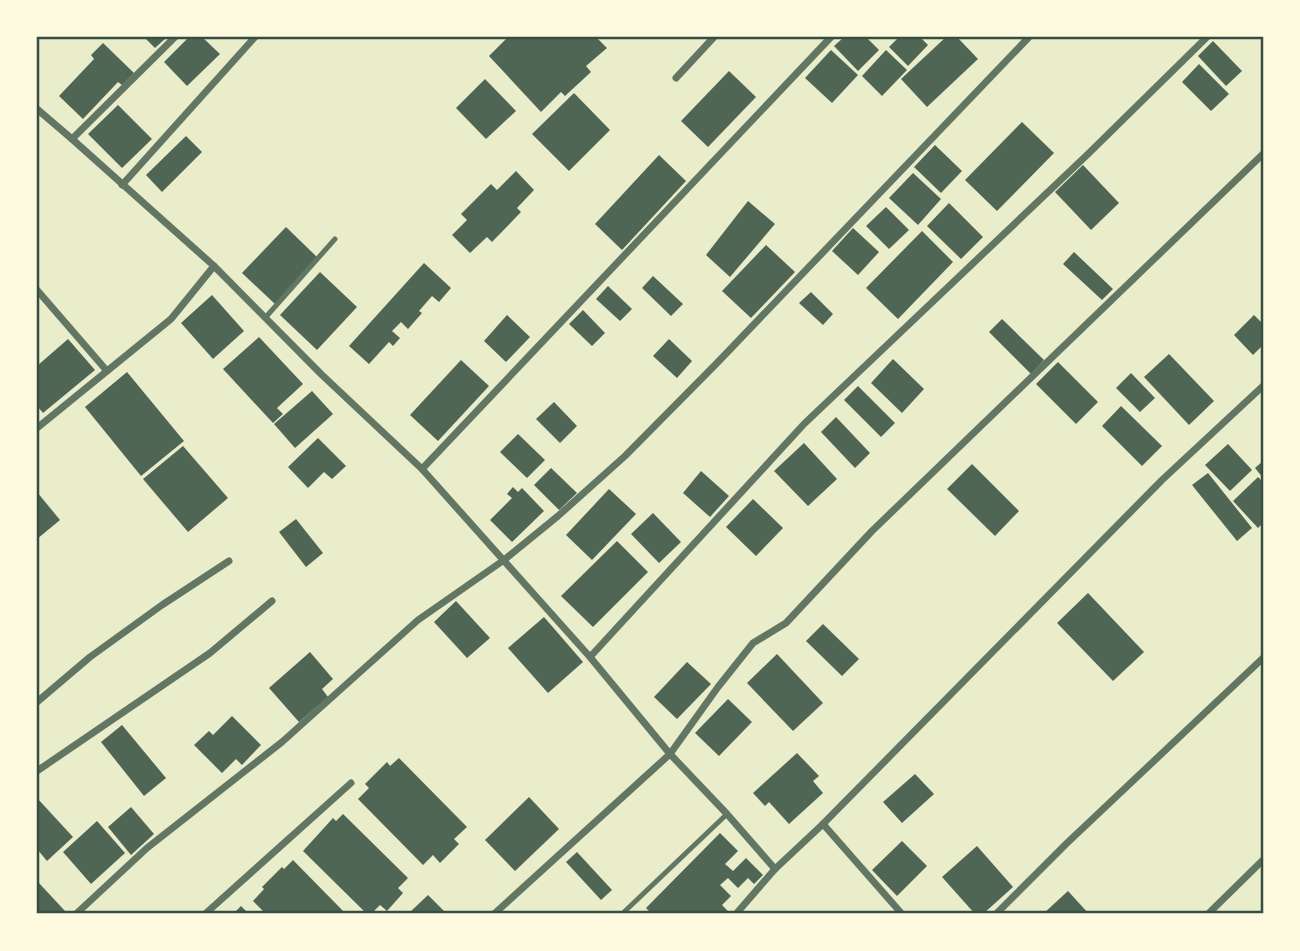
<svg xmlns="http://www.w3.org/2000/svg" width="1300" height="951" font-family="'Noto Sans',sans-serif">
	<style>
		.building { fill: #4f6655 }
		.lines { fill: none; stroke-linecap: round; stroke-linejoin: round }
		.service { stroke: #617663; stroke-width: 5 }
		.minor { stroke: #617663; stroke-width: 7 }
		.neatline { fill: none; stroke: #344e41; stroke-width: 2.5 }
	</style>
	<rect width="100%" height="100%" fill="#e9edc9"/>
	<g class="building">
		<polygon points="144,37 167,37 155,48"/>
		<polygon points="189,37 202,37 220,54 187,86 164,62"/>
		<polygon points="504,37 596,37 607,48 586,66 591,72 565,96 561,92 541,112 489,56 506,39"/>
		<polygon points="844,37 866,37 879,50 858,71 834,46"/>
		<polygon points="899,37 920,37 928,45 908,66 889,47"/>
		<polygon points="946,37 957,37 978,59 927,107 901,79"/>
		<polygon points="1213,41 1242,71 1226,86 1198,56"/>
		<polygon points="103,43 134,73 122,85 118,82 83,119 59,96 94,59 91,55"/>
		<polygon points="831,50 858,75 832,103 805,78"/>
		<polygon points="886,50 907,70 882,96 862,76"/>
		<polygon points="1199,64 1229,94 1211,111 1182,82"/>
		<polygon points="729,71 756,97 708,147 681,121"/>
		<polygon points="485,79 516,111 486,139 456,108"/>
		<polygon points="574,93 610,130 569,171 532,134"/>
		<polygon points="118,105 152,139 122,168 88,134"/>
		<polygon points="1022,122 1054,153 997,211 965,180"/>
		<polygon points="186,136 202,152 162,192 146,175"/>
		<polygon points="935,145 962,171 941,193 914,167"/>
		<polygon points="659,155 686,181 622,250 595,224"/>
		<polygon points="1083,165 1119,203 1091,230 1055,192"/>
		<polygon points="516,171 534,190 517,208 521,212 492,242 487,237 470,253 452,235 467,220 461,214 491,184 497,190"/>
		<polygon points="913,173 941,199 918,225 889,198"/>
		<polygon points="748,201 775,224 730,277 706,255"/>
		<polygon points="949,203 983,237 961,259 927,226"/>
		<polygon points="886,207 909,230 889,249 866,226"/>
		<polygon points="286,227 318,258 275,304 242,273"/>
		<polygon points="853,228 879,252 858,275 832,251"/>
		<polygon points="922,231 953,262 898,319 866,288"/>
		<polygon points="766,245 795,272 751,318 722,291"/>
		<polygon points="1074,252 1113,289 1102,300 1063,264"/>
		<polygon points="424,263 451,288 439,302 432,296 419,311 422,313 408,329 401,322 392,331 400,338 393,346 389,342 369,364 349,346"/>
		<polygon points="320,272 357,307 317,350 280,315"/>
		<polygon points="653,276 683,304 671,316 642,288"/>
		<polygon points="608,286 632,309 620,321 596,299"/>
		<polygon points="811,292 833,314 823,325 799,303"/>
		<polygon points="212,295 244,331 213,359 181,323"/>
		<polygon points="583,310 605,333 592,346 569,324"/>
		<polygon points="507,315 530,337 506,362 484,341"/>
		<polygon points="1254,315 1263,324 1263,345 1253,355 1234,335"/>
		<polygon points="1002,319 1044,360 1031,374 989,332"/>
		<polygon points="259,337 303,384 277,408 283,414 273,423 223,369"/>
		<polygon points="68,339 95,370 43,413 37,406 37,366"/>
		<polygon points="669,339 692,361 677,378 653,356"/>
		<polygon points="1169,354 1214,401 1189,425 1144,377"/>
		<polygon points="893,359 924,389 902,413 871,383"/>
		<polygon points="461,360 489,386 438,441 410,415"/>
		<polygon points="1058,362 1098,402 1076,424 1036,384"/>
		<polygon points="127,372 184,441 141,476 85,407"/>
		<polygon points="1131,373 1155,398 1140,412 1116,388"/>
		<polygon points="858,386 895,423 881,437 844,400"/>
		<polygon points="312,391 333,414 295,448 274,424"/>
		<polygon points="554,402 577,426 560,443 536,419"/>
		<polygon points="1121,406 1162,446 1142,466 1102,426"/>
		<polygon points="836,417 870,453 855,468 821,432"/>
		<polygon points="518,434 545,460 527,478 500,452"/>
		<polygon points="318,438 346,466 332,479 324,472 308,488 288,467"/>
		<polygon points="804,443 837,479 808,506 774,471"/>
		<polygon points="1228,444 1252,470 1230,491 1205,465"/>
		<polygon points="183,446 228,498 188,532 143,479"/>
		<polygon points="1263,461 1263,478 1255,468"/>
		<polygon points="972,464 1019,511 995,536 947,489"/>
		<polygon points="551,468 577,493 559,510 534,485"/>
		<polygon points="701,471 729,496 710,517 683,493"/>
		<polygon points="1208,473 1252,528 1237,541 1192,485"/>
		<polygon points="1258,477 1263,482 1263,523 1258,528 1233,501"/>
		<polygon points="513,487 518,492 522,488 544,511 512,542 490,520 512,498 507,494"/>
		<polygon points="609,489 636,514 592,560 566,535"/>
		<polygon points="37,492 60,520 37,539"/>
		<polygon points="753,499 783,528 756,556 726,527"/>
		<polygon points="653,513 681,542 659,563 631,534"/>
		<polygon points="296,519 323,553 306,567 279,532"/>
		<polygon points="617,541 648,572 593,627 561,596"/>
		<polygon points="1088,593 1144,652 1113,681 1057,623"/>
		<polygon points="456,601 490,638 467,658 434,622"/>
		<polygon points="544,617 583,662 548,693 508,648"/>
		<polygon points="823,624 859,659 842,676 806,641"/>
		<polygon points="310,652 333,679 322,689 328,697 299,722 269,688"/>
		<polygon points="777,654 823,703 793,731 747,683"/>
		<polygon points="687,662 711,684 677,719 654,697"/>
		<polygon points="728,699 752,722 719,756 695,733"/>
		<polygon points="232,716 261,745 242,765 236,759 222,773 194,745 209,731 213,735"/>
		<polygon points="122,725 166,778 144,796 101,742"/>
		<polygon points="797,753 819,776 813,781 823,793 789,824 769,802 765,806 753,793"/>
		<polygon points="399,758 467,827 454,839 459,844 440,863 433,855 423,865 358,799 369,788 365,784 387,762 390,766"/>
		<polygon points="915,774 934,794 902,823 883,802"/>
		<polygon points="529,797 559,829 515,871 485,840"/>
		<polygon points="37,798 73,837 47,861 37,849"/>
		<polygon points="131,807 154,834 131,855 108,827"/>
		<polygon points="343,814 408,878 398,888 403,893 387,911 380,905 371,914 367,914 303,851 333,818 336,821"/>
		<polygon points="97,821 125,853 91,884 63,852"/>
		<polygon points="720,833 738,851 725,864 733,871 746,858 763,875 754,884 748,878 738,888 728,878 720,885 731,896 722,905 728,911 725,914 649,914 651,913 646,908"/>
		<polygon points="902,841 927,866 897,896 872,870"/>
		<polygon points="977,846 1013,887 983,914 975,914 942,877"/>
		<polygon points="577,852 612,890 601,900 566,862"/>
		<polygon points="293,860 346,914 266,914 253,901 264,889 262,887 282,867 284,869"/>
		<polygon points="38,882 65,911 62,914 37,914 37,883"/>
		<polygon points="1068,891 1089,914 1043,914"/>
		<polygon points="428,895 447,914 408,914"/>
		<polygon points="241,906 249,914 233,914"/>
	</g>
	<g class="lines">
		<g class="service">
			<polyline points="265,318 335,239"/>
			<polyline points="622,914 727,814"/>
		</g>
		<g class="minor">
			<polyline points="676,78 714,37"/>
			<polyline points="37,109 72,139 214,266 321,374 422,469 590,657 670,754 727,814 775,869"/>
			<polyline points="72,139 175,37"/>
			<polyline points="122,185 255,37"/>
			<polyline points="37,290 107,371"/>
			<polyline points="37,428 171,319 214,266"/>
			<polyline points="422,469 831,37"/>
			<polyline points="590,657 804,424 1088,154 1207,37"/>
			<polyline points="37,702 90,657 162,605 229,561"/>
			<polyline points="37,771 210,653 272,601"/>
			<polyline points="823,824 902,914"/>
			<polyline points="76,914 147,848 282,742 418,620 504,560 558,516 625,456 717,363 1029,37"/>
			<polyline points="205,914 351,783"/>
			<polyline points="494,914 670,754 718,687 753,643 786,623 872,531 1263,154"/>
			<polyline points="736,914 775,869 823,824 1162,480 1263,386"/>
			<polyline points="996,914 1066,844 1263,658"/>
			<polyline points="1208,914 1263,860"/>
		</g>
	</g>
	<rect width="1300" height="951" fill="none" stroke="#fefae0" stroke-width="77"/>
	<rect x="38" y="38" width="1224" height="874" class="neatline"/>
</svg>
